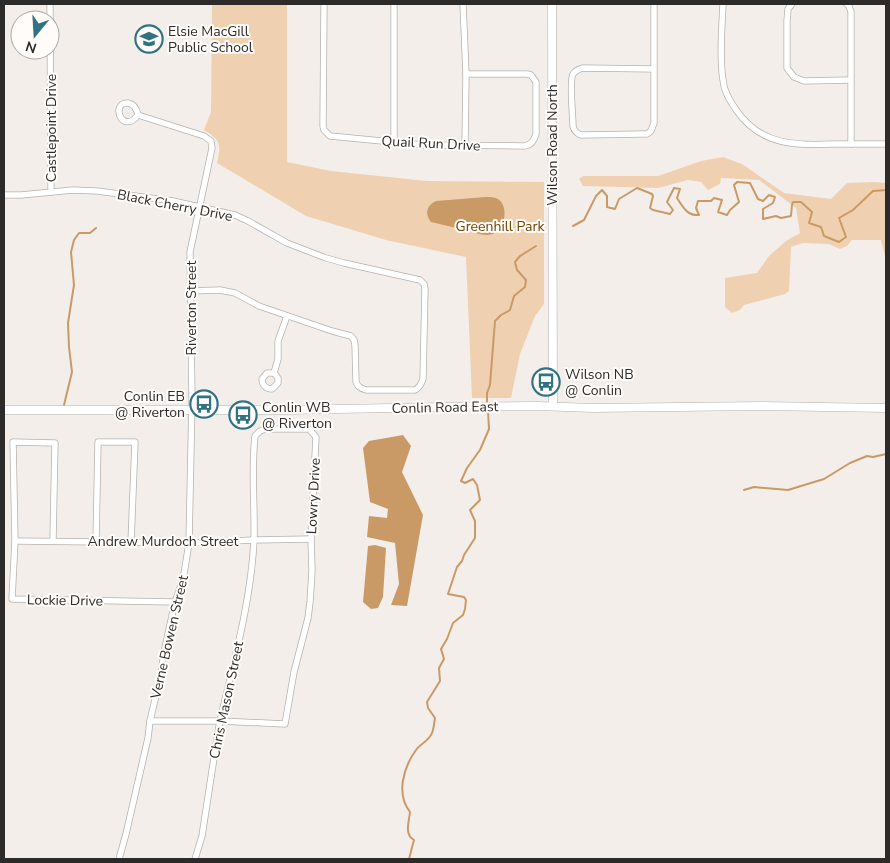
<svg xmlns="http://www.w3.org/2000/svg" width="890" height="863" font-family="'Nunito Sans',sans-serif">
	<style>
		.green { fill: #efd1b1 }
		.water { fill: #ca9a66 }
		.lines { fill: none; stroke-linecap: round; stroke-linejoin: round }
		.stream { stroke: #ca9a66; stroke-width: 2 }
		.street-casing { stroke: #b6b1ad; stroke-width: 7 }
		.secondary-casing { stroke: #b6b1ad; stroke-width: 9 }
		.street { stroke: #fff; stroke-width: 5.5 }
		.secondary { stroke: #fff; stroke-width: 8 }
		.labels { text-anchor: middle; stroke-width: 4; stroke-linejoin: round; paint-order: stroke }
		.poi-label { font-size: 14px; fill: #2c2b29; stroke: #fffcf9; text-anchor: start }
		.street-label { font-size: 14px; fill: #2c2b29; stroke: #fffcf9 }
		.park-label { font-size: 14px; fill: #714400; stroke: #fffcf9 }
	</style>
	<rect width="100%" height="100%" fill="#f3eeea"/>
	<g class="green">
		<path d="M212,4H287V162L331,171L427,181L544,182V304L535,316L520,354L511,398H472L466,257L386,240L306,216L217,163C221,145 221,140 204,130L211,112Z"/>
		<polygon points="723,157 742,164 784,193 831,199 847,183 874,182 886,183 886,261 881,240 852,240 847,246 840,249 829,244 803,243 791,247 789,291 785,294 744,305 740,310 732,313 725,307 725,278 757,273 769,256 786,241 800,233 796,208 759,180 721,178 720,184 708,190 701,182 688,180 658,188 583,186 579,179 583,176 658,176 701,161"/>
	</g>
	<g class="water">
		<path d="M486,197C490,197 494,197 498,199C510,207 505,234 488,235C482,235 475,233 469,231C456,228 444,225 431,222C424,213 427,205 436,201Z"/>
		<polygon points="403,435 411,446 402,472 423,515 407,606 391,605 399,584 395,543 367,537 369,516 387,518 388,509 370,502 363,448 369,441"/>
		<polygon points="375,545 386,548 383,597 378,608 371,609 363,602 368,546"/>
	</g>
	<g class="lines">
		<g class="stream">
			<path d="M573,226L584,220L596,196L602,190L607,196V207L615,209L619,199L637,188L652,194L653,196L650,208L653,210L670,214L673,210L667,202L674,188L680,189L677,198C683,207 687,216 699,215L696,208L698,201H711L714,198L722,200L718,212L727,215L730,210L739,202L734,185L737,182L750,183L758,199L763,201L769,195L775,197L773,203L763,209V219L776,216L781,218L791,216L792,205L793,202H801L812,212L809,223L821,227L824,236L839,242L846,237L839,218L853,210L873,191L886,190"/>
			<polyline points="487,402 487,393 490,385 495,321 501,315 510,310 514,296 525,287 526,280 517,270 515,262 520,256 536,246"/>
			<polyline points="64,405 72,372 69,347 68,323 74,285 71,252 74,240 79,233 90,233 96,228"/>
			<polyline points="744,490 754,487 788,490 824,479 850,463 867,456 873,457 886,454"/>
			<path d="M409,859L414,840C404,834 409,822 410,812C396,794 403,768 416,750C420,744 429,741 432,733C434,729 434,723 435,718L428,708L427,702L440,681L439,668L444,659L441,649L447,639L453,623L463,615L465,609L466,600L464,597L448,594L457,567L462,561L464,555L475,538V521L470,510L480,500L477,485L473,479L465,483L461,481L467,468L480,450L489,429L488,411"/>
		</g>
		<g class="street-casing">
			<g id="street">
				<polyline points="50,4 51,192"/>
				<path d="M324,4L323,126L324,130L330,136L424,145L525,146C532,144 534,141 536,134V82L531,75L527,74H466"/>
				<polyline points="394,4 394,142"/>
				<polyline points="463,4 466,74 465,146"/>
				<path d="M723,4C722,28 719,57 723,80C724,92 730,101 737,111C762,147 798,145 837,144C853,144 870,144 886,144"/>
				<polyline points="792,4 788,9 787,21 787,68 794,77 804,81 850,80"/>
				<polyline points="847,4 849,6 851,12 851,144"/>
				<path d="M654,69L583,68C579,69 576,70 573,74C569,81 573,116 573,126C574,131 576,133 581,135L642,134H647L651,131L654,123V4"/>
				<path d="M4,195H21L73,190L97,191L173,201L235,215L248,221L287,243L326,258L344,263L420,280L424,284L425,289L423,379C421,384 420,387 415,390H366C360,388 358,387 356,382L355,345L354,340L351,336L332,331L259,306L235,293L220,290L190,291"/>
				<path d="M274,373L278,378V383L272,389C266,389 262,385 262,379L267,373H274L278,359V341L287,316"/>
				<polyline points="53,540 55,443 13,442 15,541 12,599 175,602"/>
				<polyline points="15,541 189,543 254,540 311,539"/>
				<polyline points="96,541 98,442 135,442 131,543"/>
				<path d="M150,721H220L285,724L294,672L308,618L310,602L312,571L311,539L316,437L309,429H266L260,431L255,436C251,469 255,506 254,540C251,601 234,661 220,721L218,732L202,836L195,859"/>
				<path d="M119,859L126,834L148,738L150,721L161,674L164,652L175,602L183,580L189,543L192,400L190,252L212,148L211,141L204,136L138,115C137,110 135,104 128,103C110,102 122,136 138,115"/>
			</g>
		</g>
		<g class="secondary-casing">
			<g id="secondary">
				<polyline points="552,4 553,406"/>
				<polyline points="4,410 284,410 446,407 538,406 593,408 761,406 886,408"/>
			</g>
		</g>
		<use href="#street" class="street"/>
		<use href="#secondary" class="secondary"/>
	</g>
	<defs>
		<g id="school-ring" transform="scale(1.4375)"><circle r="9.5" fill="#fffcf9" stroke="#2f7283" stroke-width="1.5"/><path d="M0-5L7-2L0 1L-7-2ZM-4 1L0 2.5L4 1V4Q0 6-4 4Z" fill="#2f7283"/></g>
		<g id="bus-ring" transform="scale(1.4375)"><circle r="9.5" fill="#fffcf9" stroke="#2f7283" stroke-width="1.5"/><path d="M-5-6H5V4H4V6H2V4H-2V6H-4V4H-5ZM-3.5-4V0h7V-4ZM-3.5 1.2v1.5H-2V1.2ZM2 1.2v1.5H3.5V1.2Z" fill="#2f7283"/></g>
	</defs>
	<g fill-rule="evenodd">
		<use href="#school-ring" x="149" y="39"/>
		<use href="#bus-ring" x="546" y="382"/>
		<use href="#bus-ring" x="204" y="404"/>
		<use href="#bus-ring" x="243" y="415"/>
	</g>
	<g class="labels">
		<g class="poi-label">
			<text x="168" y="36">Elsie MacGill<tspan x="168" dy="16">Public School</tspan></text>
			<text x="565" y="379">Wilson NB<tspan x="565" dy="16">@ Conlin</tspan></text>
			<text x="185" y="401" text-anchor="end">Conlin EB<tspan x="185" dy="16">@ Riverton</tspan></text>
			<text x="262" y="412">Conlin WB<tspan x="262" dy="16">@ Riverton</tspan></text>
		</g>
		<g class="street-label">
			<text transform="translate(51 128) rotate(-90)" y="5">Castlepoint Drive</text>
			<text transform="translate(431 143) rotate(3)" y="5">Quail Run Drive</text>
			<text transform="translate(552 145) rotate(-90)" y="5">Wilson Road North</text>
			<text transform="translate(175 205) rotate(11)" y="5">Black Cherry Drive</text>
			<text transform="translate(191 308) rotate(-90)" y="5">Riverton Street</text>
			<text transform="translate(445 407) rotate(-1)" y="5">Conlin Road East</text>
			<text transform="translate(313 496) rotate(-87)" y="5">Lowry Drive</text>
			<text x="163" y="546">Andrew Murdoch Street</text>
			<text transform="translate(65 600) rotate(1)" y="5">Lockie Drive</text>
			<text transform="translate(169 637) rotate(-77)" y="5">Verne Bowen Street</text>
			<text transform="translate(226 700) rotate(-78)" y="5">Chris Mason Street</text>
		</g>
		<g class="park-label">
			<text x="500" y="231">Greenhill Park</text>
		</g>
	</g>
	<rect width="890" height="863" fill="none" stroke="#2c2b29" stroke-width="10"/>
	<g transform="translate(35 35) rotate(198)"><circle r="24" fill="#fffcf9" stroke="#aba8a6"/>
	<path d="M0-4L9 19L0 12L-9 19Z" fill="#2f7283"/>
	<text y="-8" font-size="14" font-weight="bold" text-anchor="middle" fill="#2c2b29">N</text>
	</g>
</svg>
